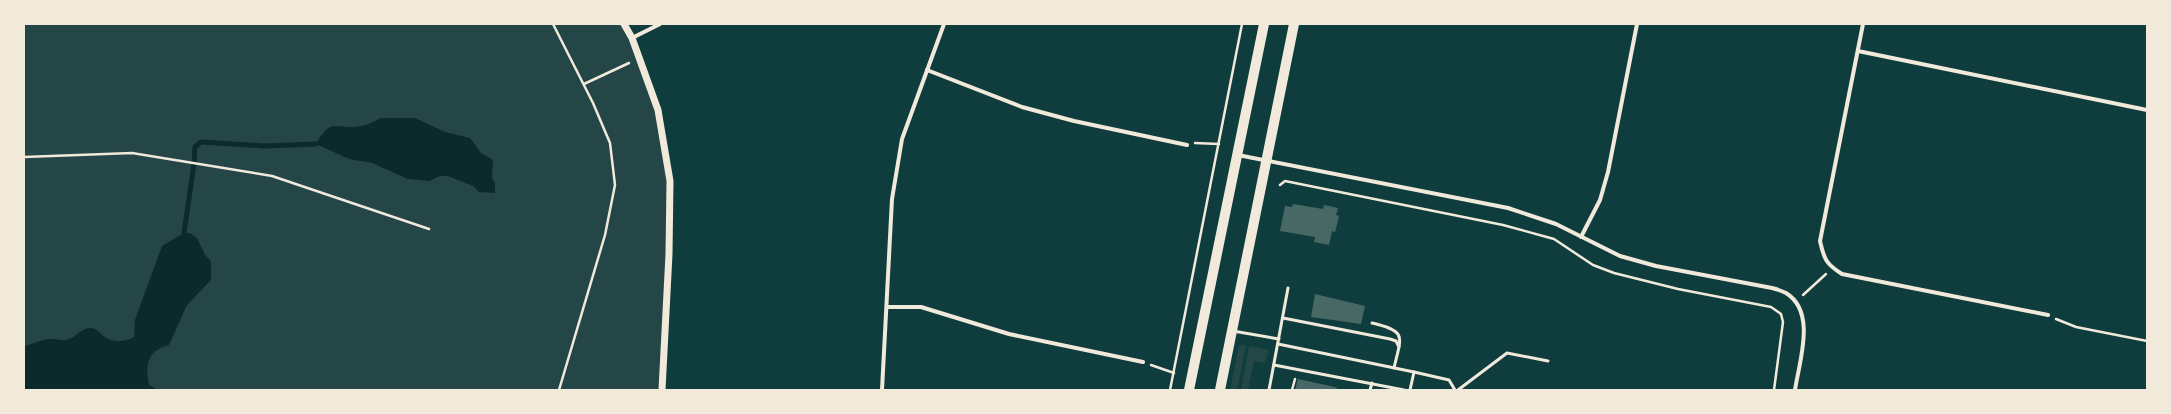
<svg xmlns="http://www.w3.org/2000/svg" width="2171" height="414" font-family="'DejaVu Sans',sans-serif">
	<style>
		.green { fill: #244646 }
		.water { fill: #0a2a2b }
		.lines { fill: none; stroke-linecap: round; stroke-linejoin: round }
		.stream { stroke: #0a2a2b; stroke-width: 5 }
		.building { fill: #486865 }
		.path { stroke: #f1e9da; stroke-width: 2.5 }
		.service { stroke: #f1e9da; stroke-width: 3 }
		.minor { stroke: #f1e9da; stroke-width: 4 }
		.tertiary { stroke: #f1e9da; stroke-width: 7 }
		.primary { stroke: #f1e9da; stroke-width: 10 }
	</style>
	<rect width="100%" height="100%" fill="#0f3d3e"/>
	<g class="green">
		<polygon points="24,24 623,24 657,99 671,192 660,390 24,390"/>
		<polygon points="1239,345 1246,346 1237,390 1230,390"/>
		<polygon points="1249,346 1269,350 1265,363 1254,361 1248,390 1241,390"/>
	</g>
	<g class="water">
		<path d="M381,118H415L445,132L470,138L481,153L493,160L492,178L495,183V193L479,192L473,186L448,176H440L429,181L408,179L372,163L349,159L316,144C332,115 337,131 361,126C368,125 375,121 381,118Z"/>
		<path d="M184,233H190L197,238L205,255L211,261V280L187,305L169,345C147,351 145,365 149,385L158,390H24V346C34,344 43,338 54,339C59,339 63,342 69,339C76,337 81,328 90,328C97,328 100,334 105,337C113,343 126,342 134,337L135,320L162,246Z"/>
	</g>
	<g class="lines">
		<polyline class="stream" points="184,233 194,164 195,147 201,142 264,146 316,144"/>
	</g>
	<g class="building">
		<polygon points="1293,204 1323,209 1324,205 1338,208 1336,215 1339,216 1335,232 1332,231 1329,245 1314,242 1315,237 1280,231 1285,206 1292,207"/>
		<polygon points="1315,294 1365,306 1361,324 1311,317"/>
		<polygon points="1298,379 1335,387 1339,390 1295,390"/>
	</g>
	<g class="lines">
		<g class="path">
			<polyline points="553,24 593,103 610,143 615,185 605,235 559,390"/>
			<polyline points="584,84 629,63"/>
			<polyline points="1195,143 1219,144"/>
			<polyline points="24,157 132,153 242,171 272,176 429,229"/>
			<polyline points="1280,185 1285,181 1503,225 1554,239 1593,265 1614,273 1678,289 1771,307 1781,314 1783,322 1774,390"/>
			<polyline points="1803,295 1826,274"/>
			<polyline points="2056,319 2076,327 2147,341"/>
			<polyline points="1151,365 1174,373"/>
			<polyline points="1170,390 1242,24"/>
			<polyline points="1292,390 1295,379"/>
		</g>
		<g class="service">
			<polyline points="1283,318 1390,339 1396,341 1399,347"/>
			<path d="M1372,323C1408,331 1401,337 1394,368"/>
			<polyline points="1233,331 1279,339"/>
			<polyline points="1278,344 1414,372 1410,390"/>
			<polyline points="1274,365 1404,390"/>
			<polyline points="1414,372 1449,380 1455,390"/>
			<polyline points="1269,390 1288,288"/>
			<polyline points="1370,390 1372,383"/>
			<polyline points="1458,390 1507,353 1548,361"/>
		</g>
		<g class="minor">
			<path d="M1863,24L1820,241C1824,259 1826,264 1842,274L2048,315"/>
			<polyline points="632,38 660,24"/>
			<polyline points="1858,51 2147,110"/>
			<polyline points="927,70 1022,107 1074,121 1187,145"/>
			<path d="M1238,155L1508,208L1556,224L1620,256L1656,266L1772,288C1776,289 1782,291 1786,293C1817,312 1799,362 1795,390"/>
			<polyline points="1581,237 1600,200 1608,172 1637,24"/>
			<polyline points="887,307 921,307 1009,334 1143,362"/>
			<polyline points="882,390 892,199 902,139 944,24"/>
		</g>
		<polyline class="tertiary" points="624,24 632,38 658,110 670,181 669,254 662,390"/>
		<g class="primary">
			<polyline points="1189,390 1264,24"/>
			<polyline points="1220,390 1294,24"/>
		</g>
	</g>
	<rect width="2171" height="414" fill="none" stroke="#f1e9da" stroke-width="50"/>
</svg>
